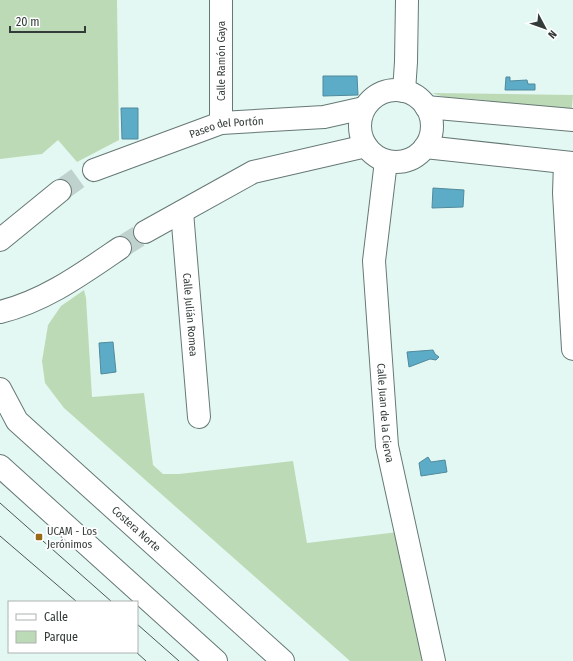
<svg xmlns="http://www.w3.org/2000/svg" width="573" height="661" font-family="'Fira Sans Condensed',sans-serif">
	<style>
		.green { fill: #bddab6 }
		.water { fill: #5cacc7; stroke: #508a9c }
		.lines { fill: none; stroke-linecap: round; stroke-linejoin: round }
		.minor-tunnel { stroke: #c0d2ce; stroke-width: 22; stroke-dasharray: 22 11; stroke-linecap: butt }
		.minor-casing { stroke: #667875; stroke-width: 24 }
		.primary-casing { stroke: #667875; stroke-width: 24 }
		.minor { stroke: #fff; stroke-width: 22 }
		.primary { stroke: #fff; stroke-width: 22 }
		.tram { stroke: #4d5754; stroke-width: 1 }
		.poi-dot { fill: #976b18; stroke: #fff; stroke-width: 1.5 }
		.labels { text-anchor: middle; stroke-width: 3.5; stroke-linejoin: round; paint-order: stroke }
		.street-label { font-size: 11px; fill: #333b39; stroke: #fff }
		.poi-label { font-size: 11px; fill: #333b39; stroke: #fff; text-anchor: start }
	</style>
	<rect width="100%" height="100%" fill="#e3f8f3"/>
	<g class="green">
		<polygon points="0,0 117,0 119,140 77,162 58,140 42,154 0,159"/>
		<path d="M432,93L573,95L572,107L569,111C540,114 512,104 483,100C466,97 448,100 432,93Z"/>
		<polygon points="84,290 86,298 92,397 144,393 153,465 163,474 179,474 293,461 307,543 406,531 434,661 350,661 64,408 45,383 42,361 48,325 61,306"/>
	</g>
	<g class="water">
		<polygon points="323,76 357,76 358,95 323,96"/>
		<polygon points="506,77 510,77 510,81 527,80 528,84 535,84 535,90 505,90"/>
		<polygon points="121,108 138,108 138,139 122,139"/>
		<polygon points="433,188 464,190 463,207 432,208"/>
		<polygon points="113,342 116,372 101,374 99,343"/>
		<polygon points="433,350 435,354 439,357 436,360 430,359 409,367 407,352"/>
		<polygon points="428,457 431,462 445,460 447,472 421,476 419,463"/>
	</g>
	<g class="lines">
		<g class="minor-tunnel">
			<polyline points="60,191 78,178 94,170"/>
			<polyline points="120,248 145,232"/>
		</g>
		<g class="minor-casing">
			<g id="minor">
				<polyline points="221,0 221,123"/>
				<circle cx="396" cy="126" r="36"/>
				<polyline points="404,91 406,62 407,0"/>
				<polyline points="426,107 573,120"/>
				<polyline points="425,147 573,163"/>
				<path id="s1" d="M386,161L374,261L387,446L434,661"/>
				<polyline points="565,163 564,193 573,349"/>
				<path id="s2" d="M94,170L221,123L324,117L364,108"/>
				<path id="s3" d="M182,212L199,417"/>
				<polyline points="145,232 253,172 366,146"/>
				<polyline points="0,240 60,191"/>
				<path d="M0,312C45,301 82,274 120,248"/>
			</g>
		</g>
		<g class="primary-casing">
			<g id="primary">
				<path id="s4" d="M0,389L17,421L283,661"/>
				<polyline points="0,466 216,661"/>
			</g>
		</g>
		<use href="#minor" class="minor"/>
		<use href="#primary" class="primary"/>
		<g class="tram">
			<polyline points="0,503 112,602"/>
			<polyline points="0,536 77,602"/>
			<polyline points="137,624 179,661"/>
			<polyline points="136,652 146,661"/>
		</g>
	</g>
	<rect class="poi-dot" x="35" y="533" width="8" height="8" rx="2"/>
	<g class="labels">
		<g class="street-label">
			<text transform="translate(221 61) rotate(-90)" y="4">Calle Ramón Gaya</text>
			<text dy="4" stroke="none"><textPath href="#s2" startOffset="140">Paseo del Portón</textPath></text>
			<text dy="4" stroke="none"><textPath href="#s3" startOffset="103">Calle Julián Romea</textPath></text>
			<text dy="4" stroke="none"><textPath href="#s1" startOffset="253">Calle Juan de la Cierva</textPath></text>
			<text dy="4" stroke="none"><textPath href="#s4" startOffset="197">Costera Norte</textPath></text>
		</g>
		<g class="poi-label">
			<text x="47" y="535">UCAM - Los<tspan x="47" dy="13">Jerónimos</tspan></text>
		</g>
	</g>
	<rect x="8" y="601" width="130" height="52" fill="#ffffff" stroke="#adb1b0"/>
	<rect x="16" y="614" width="20" height="6" fill="#ffffff" stroke="#adb1b0"/>
	<text x="44" y="621" font-size="12" fill="#333b39">Calle</text>
	<rect x="16" y="631" width="20" height="12" fill="#bddab6" stroke="#adb1b0"/>
	<text x="44" y="641" font-size="12" fill="#333b39">Parque</text>
	<g transform="translate(545 28) rotate(131)" stroke="#ffffff" stroke-width="3" paint-order="stroke">
	<path d="M0-3L7 15L0 10L-7 15Z" fill="#333b39"/>
	<text y="-6" font-size="11" font-weight="bold" text-anchor="middle" fill="#333b39">N</text>
	</g>
	<path d="M10 26v6h75v-6" fill="none" stroke="#333b39" stroke-width="2"/>
	<text x="16" y="26" font-size="12" fill="#333b39" stroke="#ffffff" stroke-width="3" paint-order="stroke">20 m</text>
</svg>
